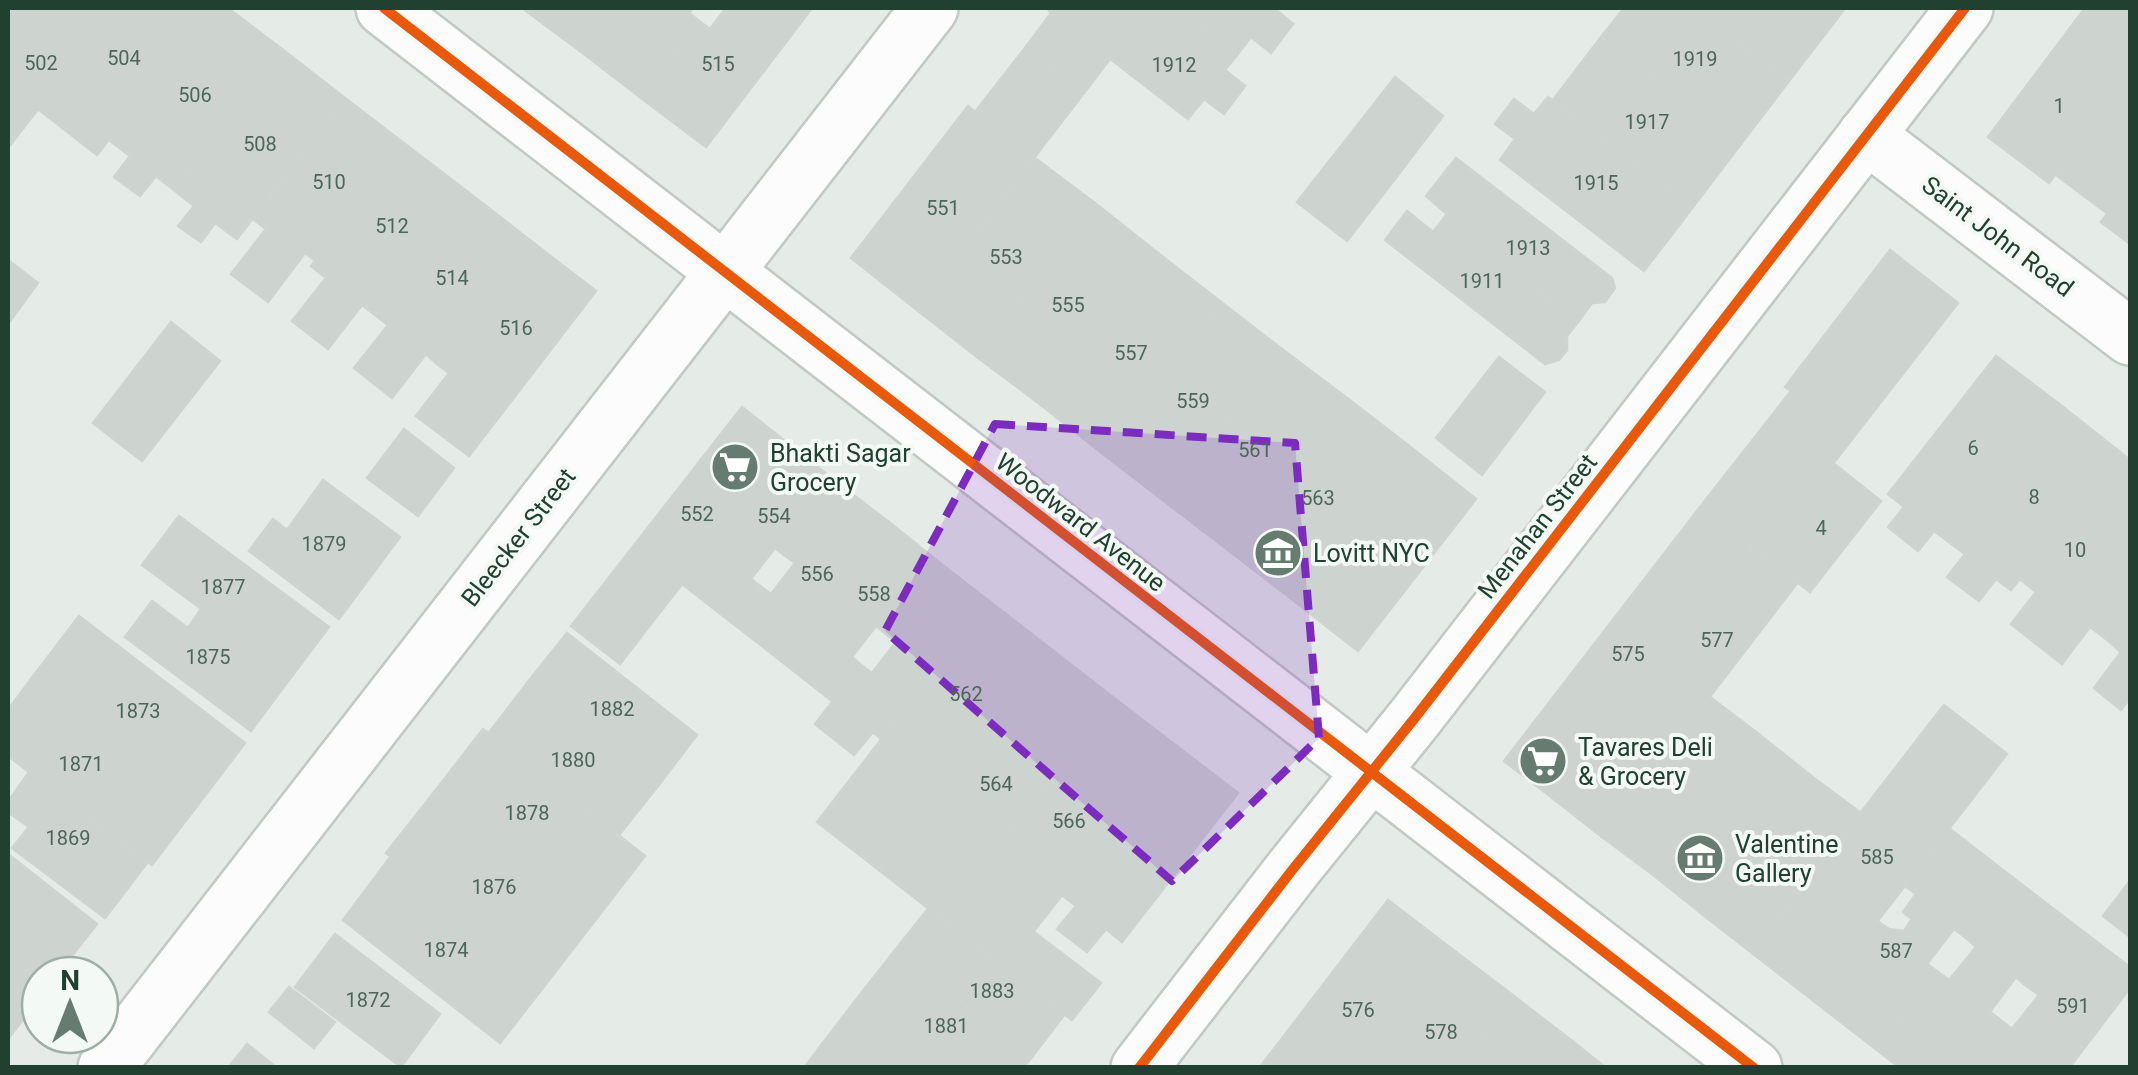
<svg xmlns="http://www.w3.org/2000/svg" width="2138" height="1075" font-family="Roboto,sans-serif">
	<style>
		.building { fill: #cdd4d0; stroke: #ced4d0; stroke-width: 2.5 }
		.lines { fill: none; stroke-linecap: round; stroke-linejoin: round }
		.street-casing { stroke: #c2c8c4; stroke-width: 60 }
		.street { stroke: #fbfcfb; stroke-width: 55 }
		.cycleway-casing { stroke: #f3f9f5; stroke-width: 16 }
		.cycleway { stroke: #e8590c; stroke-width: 10 }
		.marked { fill: #7b2cbf; fill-opacity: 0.2; stroke: #7b2cbf; stroke-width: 8; stroke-dasharray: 20 12; stroke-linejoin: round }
		.labels { text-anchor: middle; stroke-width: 8; stroke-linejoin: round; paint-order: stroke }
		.number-label { font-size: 20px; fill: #4d6659 }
		.street-label { font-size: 25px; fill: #214030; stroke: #f3f9f5 }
		.poi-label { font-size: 25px; fill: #214030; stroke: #f3f9f5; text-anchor: start }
	</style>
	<rect width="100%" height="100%" fill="#e5ebe7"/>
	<g class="building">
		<polygon points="14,8 116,8 8,148 8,16"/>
		<polygon points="116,8 211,8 97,155 38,109"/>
		<polygon points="211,8 228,8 282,49 174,190 156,176 140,196 114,177 130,156 109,140"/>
		<polygon points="522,8 612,8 580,51"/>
		<polygon points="612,8 693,8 689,13 699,21 641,98 580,51"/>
		<polygon points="726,8 812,8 706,147 641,98 699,21 710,29"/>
		<polygon points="1051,8 1178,8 1238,54 1225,70 1245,86 1224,114 1204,99 1188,119 1051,13 1049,11"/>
		<polygon points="1178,8 1274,8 1293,24 1271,53 1251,37 1238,54"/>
		<polygon points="1624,8 1693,8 1789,81 1741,144 1601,37"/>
		<polygon points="1693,8 1819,8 1836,20 1789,81"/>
		<polygon points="1819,8 1845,8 1836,20"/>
		<polygon points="2085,8 2130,8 2130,75 2049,183 1988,137"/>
		<polygon points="1051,13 1110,59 1084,93 1025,48"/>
		<polygon points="1601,37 1741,144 1693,207 1553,100"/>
		<polygon points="1025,48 1084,93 917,310 851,258 968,106 975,112"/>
		<polygon points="282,49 345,98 237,239 215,223 201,242 178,226 194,206 174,190"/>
		<polygon points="2130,75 2130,184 2108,214 2056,175"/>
		<polygon points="1395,77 1443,116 1395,179 1345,141"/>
		<polygon points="1548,97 1693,207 1644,271 1500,160 1515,139 1495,124 1514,99 1534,114"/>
		<polygon points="345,98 405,144 316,261 305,253 268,302 231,274 266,229 253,219"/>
		<polygon points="1345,141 1395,179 1347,241 1297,202"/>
		<polygon points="405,144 468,192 374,314 362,305 328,349 292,321 326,278 311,266"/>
		<polygon points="1035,158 1095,203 977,357 917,310"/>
		<polygon points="1456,158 1612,278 1615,288 1605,302 1592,303 1578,322 1444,218 1447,214 1426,196"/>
		<polygon points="2130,184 2130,244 2101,222"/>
		<polygon points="468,192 531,241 437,364 426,354 392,398 354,368 388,325 374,314"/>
		<polygon points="1095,203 1158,253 1041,405 977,357"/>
		<polygon points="1407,211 1433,232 1444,218 1578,322 1567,336 1567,350 1559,360 1545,364 1385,240"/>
		<polygon points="531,241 596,291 469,456 416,416 449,373 437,364"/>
		<polygon points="1890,250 1958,303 1762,555 1700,507 1791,391 1785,387"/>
		<polygon points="1158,253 1221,302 1103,454 1041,405"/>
		<polygon points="8,260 38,283 8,324"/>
		<polygon points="1221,302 1282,349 1164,501 1103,454"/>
		<polygon points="171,322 220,361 142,461 93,423"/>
		<polygon points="1282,349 1347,398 1228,550 1164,501"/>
		<polygon points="1996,356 2058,403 1949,542 1934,531 1918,551 1888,527 1904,507 1888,494"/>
		<polygon points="1499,357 1545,392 1482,475 1436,438"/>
		<polygon points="1347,398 1408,445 1289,597 1228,550"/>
		<polygon points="2058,403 2120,452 2011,590 1996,579 1979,601 1947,577 1965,554 1949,542"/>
		<polygon points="742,407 790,445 620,664 571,626"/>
		<polygon points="404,429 454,468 418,516 367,478"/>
		<polygon points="790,445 839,484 784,555 775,548 751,579 760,586 731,622 682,584"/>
		<polygon points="1408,445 1476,499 1358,651 1289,597"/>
		<polygon points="2120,452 2130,460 2130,520 2035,643 2011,624 2036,592 2020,579"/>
		<polygon points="1833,463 1881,501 1810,592 1762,555"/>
		<polygon points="323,480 400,537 339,619 249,551 273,519 287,530"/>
		<polygon points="839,484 889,522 781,661 731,622 760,586 771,594 795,563 784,555"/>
		<polygon points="1700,507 1752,547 1555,800 1504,761"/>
		<polygon points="179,516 329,627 292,676 142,565"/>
		<polygon points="2130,520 2130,605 2105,638 2090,627 2062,664 2035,643"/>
		<polygon points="889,522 940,563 886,634 876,626 852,657 861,665 832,701 781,661"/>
		<polygon points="1752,547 1798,582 1602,837 1555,800"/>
		<polygon points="940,563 989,601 881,739 873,732 854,755 815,724 861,665 872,673 896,642 886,634"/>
		<polygon points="152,601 188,628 201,609 292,676 251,731 125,637"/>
		<polygon points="989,601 1051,649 879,870 817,822"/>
		<polygon points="2130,605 2130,698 2121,710 2094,688 2121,652 2105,638"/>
		<polygon points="79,616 245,743 197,806 31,679"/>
		<polygon points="567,633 697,735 658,786 527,683"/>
		<polygon points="1051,649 1114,698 942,919 879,870"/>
		<polygon points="31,679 197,806 152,865 8,756 8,710"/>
		<polygon points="527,683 658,786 619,835 488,734"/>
		<polygon points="1710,697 1760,735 1652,874 1602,837"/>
		<polygon points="1114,698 1178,747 1005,968 942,919"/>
		<polygon points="1944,705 2007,754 1815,1002 1752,953"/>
		<polygon points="483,729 645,856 597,918 435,791"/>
		<polygon points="1760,735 1810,775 1702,914 1652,874"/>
		<polygon points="1178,747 1238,793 1122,942 1106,929 1087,952 1057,929 1076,906 1062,895"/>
		<polygon points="29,772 147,863 105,918 12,848 29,827 8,812 8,802"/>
		<polygon points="1810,775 1861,813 1752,953 1702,914"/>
		<polygon points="435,791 597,918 549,980 386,853"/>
		<polygon points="1950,829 2012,877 1965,937 1954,929 1927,964 1938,972 1877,1050 1815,1002 1877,921 1889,929 1904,931 1912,919 1903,912 1916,894 1905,886"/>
		<polygon points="8,854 97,924 57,975 40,975 40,980 8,955"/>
		<polygon points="391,856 549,980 500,1043 343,920"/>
		<polygon points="2012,877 2072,923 2024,984 2016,977 1990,1012 1998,1018 1960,1068 1900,1068 1877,1050 1938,972 1949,980 1976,947 1965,937"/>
		<polygon points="2130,881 2130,937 2103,916"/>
		<polygon points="1388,900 1456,952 1367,1068 1260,1067"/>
		<polygon points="928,909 1065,1014 1032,1057 895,950"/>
		<polygon points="2072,923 2130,967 2130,988 2069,1068 1960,1068 1998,1018 2012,1029 2039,995 2024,984"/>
		<polygon points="1034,932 1101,983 1072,1020 1005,968"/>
		<polygon points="335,934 440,1014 401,1067 295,987"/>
		<polygon points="895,950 1032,1057 1023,1068 952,1068 859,996"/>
		<polygon points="1456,952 1514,996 1459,1068 1367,1068"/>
		<polygon points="8,955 40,980 40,997 8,1039"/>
		<polygon points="289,987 335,1022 314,1048 269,1012"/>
		<polygon points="859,996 952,1068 852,1068 822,1044"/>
		<polygon points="1514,996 1571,1040 1551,1068 1459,1068"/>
		<polygon points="1571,1040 1606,1068 1551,1068"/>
		<polygon points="247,1044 277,1068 228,1068"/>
		<polygon points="822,1044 852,1068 804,1068"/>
	</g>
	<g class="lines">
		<g class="street-casing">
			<g id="street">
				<polyline points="384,8 1754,1068"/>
				<polyline points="1866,135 2130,337"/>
				<polyline points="106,1068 930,8"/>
				<polyline points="1139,1068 1293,869 1414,719 1965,8"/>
			</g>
		</g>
		<use href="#street" class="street"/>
		<g class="cycleway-casing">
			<g id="cycleway">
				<polyline points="384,8 1754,1068"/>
				<polyline points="1139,1068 1293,869 1414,719 1965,8"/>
			</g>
		</g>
		<use href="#cycleway" class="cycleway"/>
	</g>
	<path class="marked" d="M995,424L1295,443L1319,738L1172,881L885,631Z"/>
	<defs>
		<g id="supermarket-disc" transform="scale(2.5)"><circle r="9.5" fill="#667c70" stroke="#f3f9f5"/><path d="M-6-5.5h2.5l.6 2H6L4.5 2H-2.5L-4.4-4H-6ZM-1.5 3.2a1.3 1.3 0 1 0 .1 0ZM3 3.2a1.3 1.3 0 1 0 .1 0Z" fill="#fff"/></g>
		<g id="museum-disc" transform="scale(2.5)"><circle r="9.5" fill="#667c70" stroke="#f3f9f5"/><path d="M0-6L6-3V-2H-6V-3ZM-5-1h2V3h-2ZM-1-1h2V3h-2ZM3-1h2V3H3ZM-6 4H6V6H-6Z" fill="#fff"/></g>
	</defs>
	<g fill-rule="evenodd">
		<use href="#supermarket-disc" x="735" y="467"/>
		<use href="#museum-disc" x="1278" y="553"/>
		<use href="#supermarket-disc" x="1543" y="761"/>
		<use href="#museum-disc" x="1700" y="858"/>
	</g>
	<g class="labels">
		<g class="number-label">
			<text x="124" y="65">504</text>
			<text x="1695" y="66">1919</text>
			<text x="41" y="70">502</text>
			<text x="718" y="71">515</text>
			<text x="1174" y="72">1912</text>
			<text x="195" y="102">506</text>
			<text x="2059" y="113">1</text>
			<text x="1647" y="129">1917</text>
			<text x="260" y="151">508</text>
			<text x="329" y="189">510</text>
			<text x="1596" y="190">1915</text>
			<text x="943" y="215">551</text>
			<text x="392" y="233">512</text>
			<text x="1528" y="255">1913</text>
			<text x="1006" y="264">553</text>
			<text x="452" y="285">514</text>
			<text x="1482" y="288">1911</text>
			<text x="1068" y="312">555</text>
			<text x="516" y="335">516</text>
			<text x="1131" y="360">557</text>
			<text x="1193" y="408">559</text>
			<text x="1973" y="455">6</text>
			<text x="1255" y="457">561</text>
			<text x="2034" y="504">8</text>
			<text x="1318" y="505">563</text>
			<text x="697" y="521">552</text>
			<text x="774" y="523">554</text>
			<text x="1821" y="535">4</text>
			<text x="324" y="551">1879</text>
			<text x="2075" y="557">10</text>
			<text x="817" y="581">556</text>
			<text x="223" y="594">1877</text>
			<text x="874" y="601">558</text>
			<text x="1717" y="647">577</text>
			<text x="1628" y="661">575</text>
			<text x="208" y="664">1875</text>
			<text x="966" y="701">562</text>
			<text x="612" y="716">1882</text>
			<text x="138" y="718">1873</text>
			<text x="573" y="767">1880</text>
			<text x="81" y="771">1871</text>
			<text x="996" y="791">564</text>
			<text x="527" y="820">1878</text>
			<text x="1069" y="828">566</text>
			<text x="68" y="845">1869</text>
			<text x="1877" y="864">585</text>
			<text x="494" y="894">1876</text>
			<text x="446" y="957">1874</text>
			<text x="1896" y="958">587</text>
			<text x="992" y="998">1883</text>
			<text x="368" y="1007">1872</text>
			<text x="2073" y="1013">591</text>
			<text x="1358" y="1017">576</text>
			<text x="946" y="1033">1881</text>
			<text x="1441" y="1039">578</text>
		</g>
		<g class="street-label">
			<text transform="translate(1998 236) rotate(37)" y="9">Saint John Road</text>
			<text transform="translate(1081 522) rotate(38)" y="9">Woodward Avenue</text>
			<text transform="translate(1537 526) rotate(-52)" y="9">Menahan Street</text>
			<text transform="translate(518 537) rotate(-52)" y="9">Bleecker Street</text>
		</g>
		<g class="poi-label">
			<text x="770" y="462">Bhakti Sagar<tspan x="770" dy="29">Grocery</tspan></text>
			<text x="1313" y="562">Lovitt NYC</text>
			<text x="1578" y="756">Tavares Deli<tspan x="1578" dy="29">&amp; Grocery</tspan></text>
			<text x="1735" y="853">Valentine<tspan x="1735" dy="29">Gallery</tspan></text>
		</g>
	</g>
	<rect width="2138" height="1075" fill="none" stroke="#214030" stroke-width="20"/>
	<g transform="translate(70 1005)"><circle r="48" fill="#f3f9f5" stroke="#9fafa6" stroke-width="2.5"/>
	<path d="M0-8L18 38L0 25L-18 38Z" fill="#667c70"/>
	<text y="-15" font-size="28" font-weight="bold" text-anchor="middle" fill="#214030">N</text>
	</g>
</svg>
